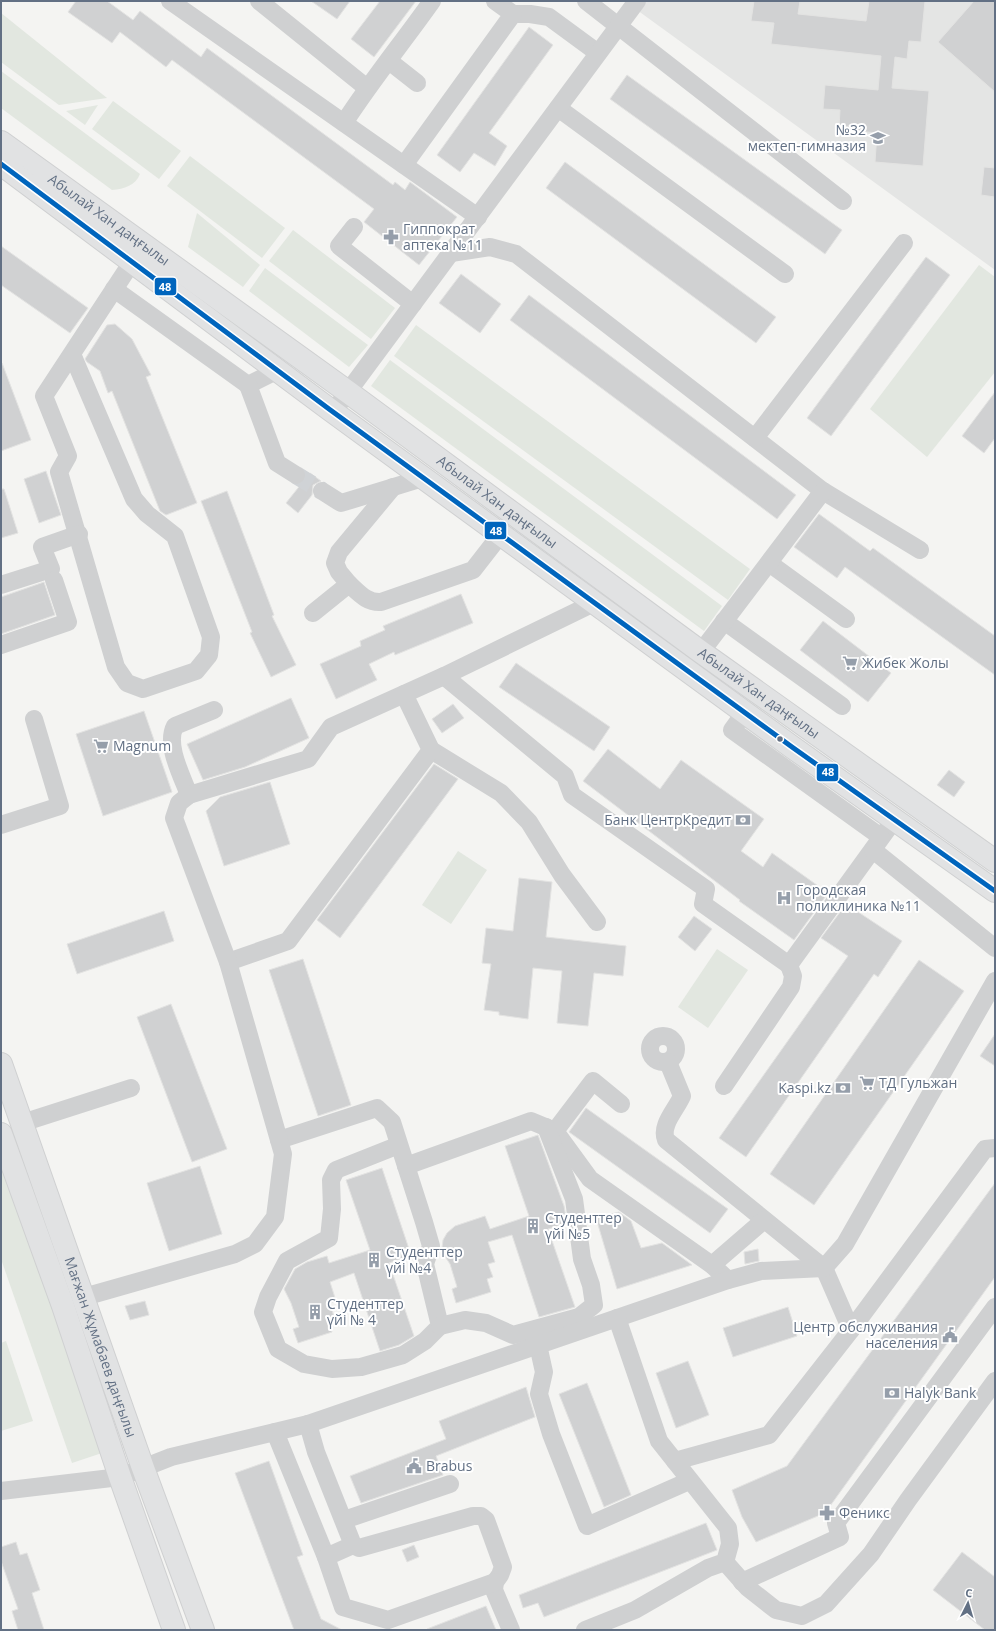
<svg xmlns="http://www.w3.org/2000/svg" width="996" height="1631" font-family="'Open Sans',sans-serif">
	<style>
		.built { fill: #e4e5e4 }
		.green { fill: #e2e7e0 }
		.building { fill: #d0d1d2; stroke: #e3e3e2 }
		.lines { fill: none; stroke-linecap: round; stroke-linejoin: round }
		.minor-tunnel { stroke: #d0d3d6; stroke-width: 18; stroke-dasharray: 18 9; stroke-linecap: butt }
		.major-casing { stroke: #cfd0d1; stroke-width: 24 }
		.minor { stroke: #cfd0d1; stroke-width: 18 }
		.major { stroke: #e1e2e3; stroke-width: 22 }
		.bus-1-casing { stroke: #fff; stroke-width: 8 }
		.bus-1 { stroke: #0065bd; stroke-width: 5 }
		.bus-dot { fill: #627084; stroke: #fff; stroke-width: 1.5 }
		.labels { text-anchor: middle; stroke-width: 4; stroke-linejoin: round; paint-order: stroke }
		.poi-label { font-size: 14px; fill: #627084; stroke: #fff; text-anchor: start }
		.street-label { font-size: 14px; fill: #627084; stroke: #fff }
		.line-badge { stroke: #fff; stroke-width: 1.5 }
		.badge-label { font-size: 11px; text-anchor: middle; font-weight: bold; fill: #fff }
	</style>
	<rect width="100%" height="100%" fill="#f4f4f2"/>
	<polygon class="built" points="643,1 995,1 995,270 637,10"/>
	<g class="green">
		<polygon points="1,13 107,98 59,105 1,62"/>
		<path d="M1,71L140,174C136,185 124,189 112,190L1,108Z"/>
		<polygon points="113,101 181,151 159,179 92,129"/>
		<polygon points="98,105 85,125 66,111"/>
		<polygon points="190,156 285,228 262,258 167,186"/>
		<polygon points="197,213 260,265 243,287 188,247"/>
		<polygon points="293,230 395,308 371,339 269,261"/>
		<polygon points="979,265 995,277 995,372 927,457 870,409"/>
		<polygon points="265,268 368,345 349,367 249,291"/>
		<polygon points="416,325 750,569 728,600 394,356"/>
		<polygon points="390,360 722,606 704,631 371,386"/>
		<polygon points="458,851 487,870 451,924 422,905"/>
		<polygon points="717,949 748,970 708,1028 678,1007"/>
		<polygon points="1,1161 102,1453 72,1463 1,1259"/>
		<polygon points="6,1341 33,1421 1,1431 1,1343"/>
	</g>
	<g class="building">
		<polygon points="76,1 107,1 133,20 140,11 201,57 207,48 393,185 395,182 405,190 410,182 457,217 419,265 364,222 374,209 172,60 166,67 120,32 112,43 68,12"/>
		<polygon points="311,1 350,1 337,19"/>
		<polygon points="380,1 416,1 374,57 351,39"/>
		<polygon points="754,1 800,1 798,14 866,21 869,1 925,1 921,42 909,41 907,59 895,57 892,88 929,91 923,166 875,162 877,133 839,129 840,110 823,109 825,85 878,90 881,56 771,44 774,23 751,21"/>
		<polygon points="974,1 995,1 995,92 938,42"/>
		<polygon points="529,27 553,45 489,133 507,146 495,166 474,153 460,172 437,155"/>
		<polygon points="627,75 842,230 825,254 610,99"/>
		<polygon points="565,162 776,317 756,343 546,188"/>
		<polygon points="984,167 995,168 995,197 981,195"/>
		<polygon points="1,246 88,308 70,333 1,285"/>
		<polygon points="926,257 950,275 831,436 807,418"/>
		<polygon points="461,274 501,304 480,333 439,303"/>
		<polygon points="529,295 796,495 777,519 510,320"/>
		<polygon points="115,324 132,339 151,375 146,377 197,503 166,515 160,511 112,391 108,393 100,371 87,362 85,359 107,325"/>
		<polygon points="1,363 2,363 31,440 1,451"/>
		<polygon points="995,392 995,438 984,453 962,436"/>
		<polygon points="46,471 61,515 39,523 24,479"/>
		<polygon points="310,473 321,481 313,485 312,495 298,513 286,503"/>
		<polygon points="1,489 4,489 18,533 1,538"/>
		<polygon points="227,491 274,615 272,616 296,665 271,677 250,633 252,632 201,501"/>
		<polygon points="819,514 870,551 873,548 995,636 995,675 845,567 837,578 794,547"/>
		<polygon points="44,582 55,615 1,634 1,597"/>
		<polygon points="461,594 473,623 395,655 394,652 369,664 377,680 336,699 320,664 361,646 360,641 385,630 383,626"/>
		<polygon points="823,621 891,673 868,702 800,650"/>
		<polygon points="516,663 610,727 594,751 499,687"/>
		<polygon points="291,698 309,738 245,767 203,780 187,744"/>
		<polygon points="453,704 464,718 442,733 432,719"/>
		<polygon points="144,711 172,792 103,816 76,734"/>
		<polygon points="608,749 660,789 681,760 764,819 741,851 763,867 772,853 828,893 794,940 739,901 740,900 583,781"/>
		<polygon points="434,764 458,779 340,938 317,920"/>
		<polygon points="949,770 965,782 954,797 937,785"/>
		<polygon points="270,782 290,844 224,866 206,811 220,797"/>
		<polygon points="519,878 552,882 546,937 626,946 623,976 594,973 588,1026 557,1023 562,971 533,968 528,1019 499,1015 499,1012 484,1010 491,964 482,963 486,928 513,931"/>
		<polygon points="846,904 902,941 878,977 874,974 746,1157 719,1138 848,956 821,938"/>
		<polygon points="164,911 174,941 77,974 67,944"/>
		<polygon points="694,916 712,929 695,951 678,937"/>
		<polygon points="303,959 351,1105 318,1116 269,970"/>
		<polygon points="919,960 964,991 814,1205 770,1174"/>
		<polygon points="171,1004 227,1149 192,1162 137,1017"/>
		<polygon points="995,1034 995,1066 980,1056"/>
		<polygon points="586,1108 728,1209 710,1233 569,1132"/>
		<polygon points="538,1135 564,1206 567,1223 548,1229 575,1307 539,1317 512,1235 488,1242 495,1262 488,1264 493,1277 487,1279 491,1292 456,1303 452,1289 457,1287 450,1264 444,1255 442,1248 443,1240 447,1233 455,1226 485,1216 490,1229 529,1216 505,1146"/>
		<polygon points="200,1166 222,1234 169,1251 147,1183"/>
		<polygon points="382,1168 411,1255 389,1263 414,1336 399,1345 380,1351 354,1273 330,1282 336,1301 330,1303 334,1317 328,1319 332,1332 298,1343 293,1329 299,1327 291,1303 284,1289 295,1269 307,1262 327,1256 329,1263 370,1250 346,1180"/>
		<polygon points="995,1183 995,1277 825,1513 756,1542 742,1517 732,1490 787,1466"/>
		<polygon points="619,1212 631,1221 641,1248 662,1243 692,1265 617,1289 596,1218"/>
		<polygon points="758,1249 759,1261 745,1264 744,1252"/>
		<polygon points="145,1301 149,1315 130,1320 125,1306"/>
		<polygon points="788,1307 797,1336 733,1357 723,1328"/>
		<polygon points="688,1361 709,1415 676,1428 656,1373"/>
		<polygon points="587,1383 631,1495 604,1507 559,1394"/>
		<polygon points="526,1387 535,1417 436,1456 443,1475 361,1503 350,1476 446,1439 439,1421"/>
		<polygon points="269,1461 303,1555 297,1557 321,1619 342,1630 294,1630 235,1473"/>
		<polygon points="706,1523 717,1550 544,1617 538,1603 523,1608 519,1595"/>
		<polygon points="16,1542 20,1555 27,1553 40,1590 32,1593 44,1630 18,1630 12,1611 18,1609 1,1561 1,1547"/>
		<polygon points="414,1545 419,1557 407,1562 402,1550"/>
		<polygon points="962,1552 995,1577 995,1630 985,1630 933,1590"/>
		<polygon points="486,1606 496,1630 427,1630 427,1629"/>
	</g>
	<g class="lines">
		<polyline class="minor-tunnel" points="296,475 322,491"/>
		<g class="major-casing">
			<g id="major">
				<path id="s1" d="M1,142L348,392L701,652L995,861"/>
				<polyline points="1,164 329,409 792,747 995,891"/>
				<path id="s2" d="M1,1064L143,1468L203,1630"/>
				<polyline points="1,1134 63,1306 120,1477 174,1630"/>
			</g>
		</g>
		<g class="minor">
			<polyline points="170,1 478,217"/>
			<polyline points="259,1 367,88"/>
			<polyline points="586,1 843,201"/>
			<polyline points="513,14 530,14 549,17 598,53"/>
			<polyline points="389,61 417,83"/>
			<polyline points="558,108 785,274"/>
			<path d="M344,123C371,81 403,42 432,1"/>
			<polyline points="404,165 513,14 495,1"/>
			<polyline points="354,227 339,246 413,304"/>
			<polyline points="451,253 490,247 516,254 823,491 920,550"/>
			<polyline points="114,289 248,385 278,370"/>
			<polyline points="72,354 134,499 147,514 175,536 211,637 209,655 196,671 143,689 127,683 116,667 59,472 68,456 44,396 132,262"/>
			<polyline points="248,385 277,463 296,475"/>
			<polyline points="333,412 637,1"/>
			<polyline points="755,438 904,243"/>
			<polyline points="322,491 341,503 423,478"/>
			<polyline points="769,563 846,619"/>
			<polyline points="349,584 339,572 335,563 339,552 393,487"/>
			<polyline points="1,585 51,569 42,547 79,534"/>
			<path d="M313,613L349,584C359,593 367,603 381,602L473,570L501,534"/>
			<polyline points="724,621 842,706"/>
			<polyline points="1,645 68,622 54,580"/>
			<polyline points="701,652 823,491"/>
			<polyline points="444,676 565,776 572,795 706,889 703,904 789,965 894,820"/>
			<polyline points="745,712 732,730 881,837"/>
			<polyline points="431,750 501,793 529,822 562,875 597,922"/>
			<path d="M189,795C182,776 165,745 175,726L214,710"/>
			<polyline points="1,825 60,806 34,719"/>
			<polyline points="873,850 995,948"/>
			<polyline points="228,962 288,941 431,750 404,694"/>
			<circle cx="663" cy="1049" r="13"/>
			<path d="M668,1062L682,1096C676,1110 660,1125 666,1140L824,1268L851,1330"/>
			<polyline points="724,1086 791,987 793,976 789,965"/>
			<polyline points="621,1104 593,1081 555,1131 590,1179 712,1265 728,1280"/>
			<polyline points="22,1123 131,1088"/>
			<polyline points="279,1140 377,1108 392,1122 424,1222 431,1246 425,1264 440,1326 425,1341 403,1355 361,1367 332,1369 304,1364 278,1349 263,1312 268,1297 287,1261 329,1238 332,1209 331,1180 336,1170 399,1145"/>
			<polyline points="406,1166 531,1121 555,1131"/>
			<polyline points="712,1265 764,1220"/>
			<polyline points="84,1297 235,1254 255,1244 275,1217 283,1154 228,962 174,818 179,803 189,795 308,759 331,727 444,676 596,602"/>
			<polyline points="440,1326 465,1320 486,1323 513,1335 579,1317 594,1305 591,1285 582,1259 574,1199 546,1127"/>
			<polyline points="538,1345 544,1372 539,1394 551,1434 587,1526 689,1481"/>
			<polyline points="308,1424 316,1452 353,1545 359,1548 473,1516 481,1516 486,1520 503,1567 500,1575 495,1582 494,1590 511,1630"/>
			<polyline points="275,1432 326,1557"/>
			<polyline points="675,1461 769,1435 851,1330 985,1149 995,1148"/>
			<polyline points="1,1491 120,1477 171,1457 308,1424 728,1280 761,1271 824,1268 845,1244 995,981"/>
			<polyline points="344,1520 450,1484"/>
			<polyline points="353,1545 326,1557 343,1607 388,1620 495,1582"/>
			<polyline points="725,1562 748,1588 776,1610 802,1616 826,1604 871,1554 908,1500 995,1381"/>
			<polyline points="742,1582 840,1537 836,1523 995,1307"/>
			<polyline points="585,1630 635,1610 708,1568 725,1562 730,1544 728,1528 659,1441 617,1318"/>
		</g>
		<use href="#major" class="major"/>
		<g class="bus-1-casing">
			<polyline id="bus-1" points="1,164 329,409 792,747 995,891"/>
		</g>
		<use href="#bus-1" class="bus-1"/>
	</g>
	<defs>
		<g id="school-bare" transform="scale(1.2)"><path d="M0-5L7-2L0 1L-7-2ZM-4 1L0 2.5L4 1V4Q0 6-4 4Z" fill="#959eaa" stroke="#fff" stroke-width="2.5" paint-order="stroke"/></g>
		<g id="pharmacy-bare" transform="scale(1.2)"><path d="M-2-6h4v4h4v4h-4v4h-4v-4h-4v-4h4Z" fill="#959eaa" stroke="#fff" stroke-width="2.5" paint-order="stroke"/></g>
		<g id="supermarket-bare" transform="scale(1.2)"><path d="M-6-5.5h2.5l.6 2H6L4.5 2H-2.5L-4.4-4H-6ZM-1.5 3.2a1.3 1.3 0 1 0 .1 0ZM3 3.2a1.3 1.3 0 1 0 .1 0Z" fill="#959eaa" stroke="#fff" stroke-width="2.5" paint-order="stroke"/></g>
		<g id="bank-bare" transform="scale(1.2)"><path d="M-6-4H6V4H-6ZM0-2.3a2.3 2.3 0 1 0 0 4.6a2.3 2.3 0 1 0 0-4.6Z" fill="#959eaa" stroke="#fff" stroke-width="2.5" paint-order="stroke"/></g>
		<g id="hospital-bare" transform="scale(1.2)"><path d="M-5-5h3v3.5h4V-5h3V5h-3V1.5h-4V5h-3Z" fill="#959eaa" stroke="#fff" stroke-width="2.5" paint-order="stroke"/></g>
		<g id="building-bare" transform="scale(1.2)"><path d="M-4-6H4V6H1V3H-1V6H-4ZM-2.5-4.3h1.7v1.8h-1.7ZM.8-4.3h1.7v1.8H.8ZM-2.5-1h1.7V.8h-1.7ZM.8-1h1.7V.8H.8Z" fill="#959eaa" stroke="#fff" stroke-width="2.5" paint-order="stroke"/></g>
		<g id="civic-bare" transform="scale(1.2)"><path d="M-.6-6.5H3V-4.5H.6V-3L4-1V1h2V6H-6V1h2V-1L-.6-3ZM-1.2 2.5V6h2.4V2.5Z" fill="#959eaa" stroke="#fff" stroke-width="2.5" paint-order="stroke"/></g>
	</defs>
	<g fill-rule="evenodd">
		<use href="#school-bare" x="878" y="138"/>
		<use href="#pharmacy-bare" x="391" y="237"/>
		<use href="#supermarket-bare" x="850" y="663"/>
		<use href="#supermarket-bare" x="101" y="746"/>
		<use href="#bank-bare" x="743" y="820"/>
		<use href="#hospital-bare" x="784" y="898"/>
		<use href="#supermarket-bare" x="867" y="1083"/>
		<use href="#bank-bare" x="843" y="1088"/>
		<use href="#building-bare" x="533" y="1226"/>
		<use href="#building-bare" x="374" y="1260"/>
		<use href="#building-bare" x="315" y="1312"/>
		<use href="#civic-bare" x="950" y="1335"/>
		<use href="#bank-bare" x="892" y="1393"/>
		<use href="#civic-bare" x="414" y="1466"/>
		<use href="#pharmacy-bare" x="827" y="1513"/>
	</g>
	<circle class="bus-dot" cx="780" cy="739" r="3.5"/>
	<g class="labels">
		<g class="poi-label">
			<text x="866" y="135" text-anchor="end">№32<tspan x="866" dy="16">мектеп-гимназия</tspan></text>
			<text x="403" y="234">Гиппократ<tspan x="403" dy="16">аптека №11</tspan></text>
			<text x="862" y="668">Жибек Жолы</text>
			<text x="113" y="751">Magnum</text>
			<text x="731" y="825" text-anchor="end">Банк ЦентрКредит</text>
			<text x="796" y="895">Городская<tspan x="796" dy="16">поликлиника №11</tspan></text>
			<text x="879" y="1088">ТД Гульжан</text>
			<text x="831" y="1093" text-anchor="end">Kaspi.kz</text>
			<text x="545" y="1223">Студенттер<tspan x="545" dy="16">үйі №5</tspan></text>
			<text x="386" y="1257">Студенттер<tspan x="386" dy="16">үйі №4</tspan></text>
			<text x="327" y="1309">Студенттер<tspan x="327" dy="16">үйі № 4</tspan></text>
			<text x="938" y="1332" text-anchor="end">Центр обслуживания<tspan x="938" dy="16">населения</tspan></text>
			<text x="904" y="1398">Halyk Bank</text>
			<text x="426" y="1471">Brabus</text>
			<text x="839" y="1518">Феникс</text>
		</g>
		<g class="street-label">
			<text dy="5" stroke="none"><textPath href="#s1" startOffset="133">Абылай Хан даңғылы</textPath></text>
			<text dy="5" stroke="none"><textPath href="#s1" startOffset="613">Абылай Хан даңғылы</textPath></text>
			<text dy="5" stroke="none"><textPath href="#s1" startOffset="937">Абылай Хан даңғылы</textPath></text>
			<text dy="5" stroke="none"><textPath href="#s2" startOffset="300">Мағжан Жұмабаев даңғылы</textPath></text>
		</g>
	</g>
	<g class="line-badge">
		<rect x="154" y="277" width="23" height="19" rx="4" fill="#0065bd"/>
		<rect x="484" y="521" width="23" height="19" rx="4" fill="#0065bd"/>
		<rect x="816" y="763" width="23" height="19" rx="4" fill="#0065bd"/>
	</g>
	<g class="badge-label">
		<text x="165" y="291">48</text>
		<text x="496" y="535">48</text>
		<text x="828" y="776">48</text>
	</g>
	<rect width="996" height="1631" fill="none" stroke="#627084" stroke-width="4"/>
	<g transform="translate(968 1603) rotate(5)" stroke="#ffffff" stroke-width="3" paint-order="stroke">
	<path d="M0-3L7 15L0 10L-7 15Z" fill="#627084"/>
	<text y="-6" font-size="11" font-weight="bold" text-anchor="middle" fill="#627084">С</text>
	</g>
</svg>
